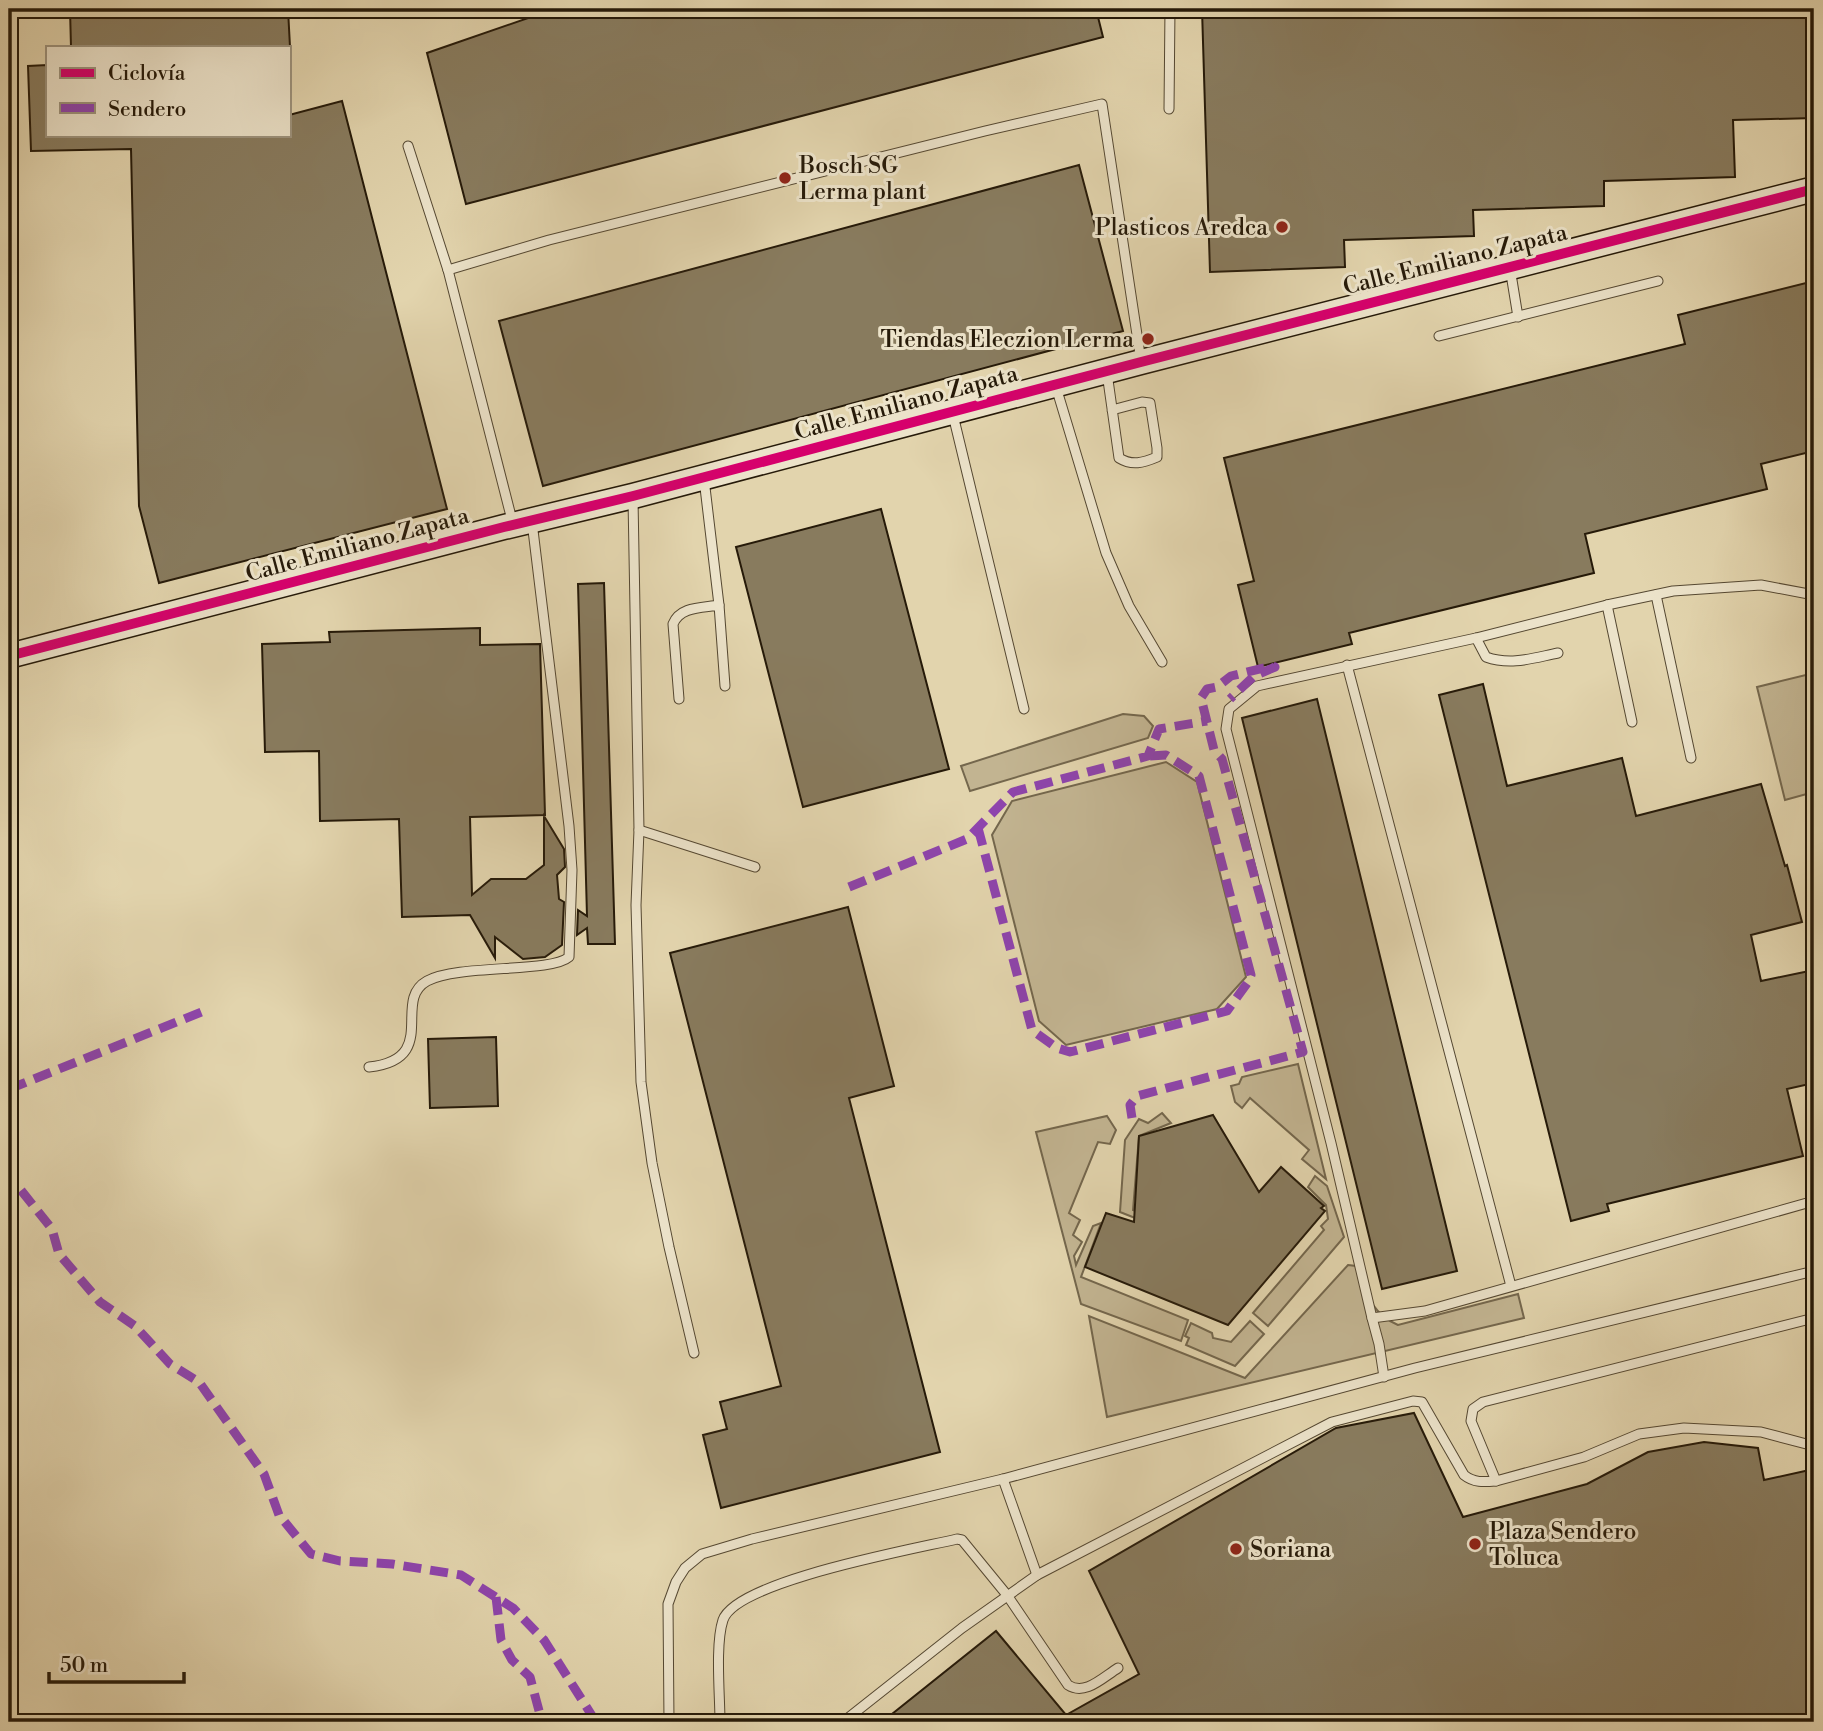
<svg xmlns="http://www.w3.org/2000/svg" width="1823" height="1731" font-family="'Libre Bodoni',serif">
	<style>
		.green { fill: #c2b491; stroke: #74674d; stroke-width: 2 }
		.building { fill: #887b5e; stroke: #261a09; stroke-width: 2 }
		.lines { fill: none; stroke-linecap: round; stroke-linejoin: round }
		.lane-casing { stroke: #554832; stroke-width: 11 }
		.secondary-casing { stroke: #261a09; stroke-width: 27 }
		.lane { stroke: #ece3ca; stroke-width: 9 }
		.secondary { stroke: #ece3ca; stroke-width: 24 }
		.quiet { stroke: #8e44ad; stroke-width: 9; stroke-dasharray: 18 9; stroke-linecap: butt }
		.cycleway-casing { stroke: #ece3ca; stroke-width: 15 }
		.cycleway { stroke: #d6006c; stroke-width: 10 }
		.poi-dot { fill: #8f2418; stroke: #ece3ca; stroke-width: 2.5 }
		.labels { text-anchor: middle; stroke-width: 6; stroke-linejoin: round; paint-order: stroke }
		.poi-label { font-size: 23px; fill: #261a09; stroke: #ece3ca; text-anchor: start }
		.street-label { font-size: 23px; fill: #261a09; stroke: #ece3ca }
	</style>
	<rect width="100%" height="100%" fill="#e2d4ad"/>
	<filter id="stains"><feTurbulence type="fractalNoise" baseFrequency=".00286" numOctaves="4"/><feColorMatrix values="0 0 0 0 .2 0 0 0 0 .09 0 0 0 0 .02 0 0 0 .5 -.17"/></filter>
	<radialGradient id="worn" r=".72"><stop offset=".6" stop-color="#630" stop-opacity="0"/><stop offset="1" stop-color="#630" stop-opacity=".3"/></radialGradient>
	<g class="green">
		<polygon points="1814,673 1814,792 1785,800 1757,687"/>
		<polygon points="1123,714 1144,716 1153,726 1148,738 970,791 961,766"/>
		<polygon points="1166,762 1197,782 1246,977 1217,1009 1066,1045 1039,1021 992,835 1012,801"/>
		<polygon points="1298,1064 1326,1179 1302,1159 1309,1150 1250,1098 1242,1108 1235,1102 1231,1086 1239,1084 1242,1077"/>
		<polygon points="1162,1113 1171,1123 1139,1136 1133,1210 1201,1235 1203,1245 1120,1212 1125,1140 1139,1119 1148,1123"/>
		<polygon points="1107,1116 1116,1130 1110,1144 1098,1142 1069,1213 1080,1220 1073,1235 1082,1242 1074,1256 1076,1265 1093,1226 1101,1223 1081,1277 1188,1320 1181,1341 1081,1304 1036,1132"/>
		<polygon points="1315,1176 1327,1186 1344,1237 1268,1326 1253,1313 1324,1230 1321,1226 1328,1219 1326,1205 1308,1187"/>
		<path d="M1348,1265L1356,1266C1366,1292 1371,1314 1398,1325L1518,1294L1524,1318L1107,1417L1089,1316L1245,1378Z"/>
		<polygon points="1250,1321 1264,1334 1235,1366 1186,1345 1189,1338 1185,1336 1191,1323 1212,1333 1213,1338 1231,1342"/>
	</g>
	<g class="building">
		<polygon points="70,9 288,9 290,47 71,47"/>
		<polygon points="554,9 1096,9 1103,37 466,204 427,53"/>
		<polygon points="1202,9 1814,9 1814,118 1733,120 1735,177 1604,181 1604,206 1473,210 1474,236 1344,240 1345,267 1210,272"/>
		<polygon points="47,65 47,135 289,135 289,115 342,101 447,509 159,583 139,506 131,149 31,151 28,66"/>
		<polygon points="1079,165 1123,331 543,486 499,321"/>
		<polygon points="1814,281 1814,451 1761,464 1767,489 1585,534 1594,573 1349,633 1352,644 1258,667 1238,585 1254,581 1224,458 1685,344 1678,315"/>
		<polygon points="881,509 949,769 803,807 736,547"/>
		<polygon points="604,583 615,944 588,944 587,928 577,935 578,910 587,916 578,584"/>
		<polygon points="480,628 480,645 540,644 545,815 470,817 472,895 491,879 526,879 544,865 544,816 564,849 565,867 557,875 559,899 564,902 562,945 545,957 523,959 495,937 495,958 470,915 402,917 399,819 320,821 319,751 265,752 262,644 330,642 329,632"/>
		<polygon points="1483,684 1507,786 1622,758 1636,816 1761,784 1785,866 1787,865 1802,922 1751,935 1761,981 1814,970 1814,1083 1787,1089 1803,1156 1607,1204 1609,1211 1571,1221 1439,695"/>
		<polygon points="1317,699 1457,1271 1382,1289 1242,718"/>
		<polygon points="848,907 894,1086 849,1098 940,1452 721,1508 703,1435 727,1429 720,1402 781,1386 670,953"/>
		<polygon points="496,1037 498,1106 430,1108 428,1039"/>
		<polygon points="1213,1115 1259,1192 1281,1167 1324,1206 1321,1208 1325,1211 1228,1325 1085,1267 1106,1213 1134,1222 1139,1136"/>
		<polygon points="1414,1413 1463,1517 1587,1484 1648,1452 1704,1442 1758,1448 1764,1480 1814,1469 1814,1717 1800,1720 1800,1722 882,1722 996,1631 1066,1715 1139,1674 1089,1571 1336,1428"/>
	</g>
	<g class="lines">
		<g class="lane-casing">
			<g id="lane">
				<polyline points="1169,109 1170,9"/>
				<polyline points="408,146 448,270 513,524"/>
				<polyline points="1510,268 1518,317"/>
				<polyline points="448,270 549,240 985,131 1102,104 1141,361"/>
				<polyline points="1439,336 1658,281"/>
				<path d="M1107,373L1119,458C1132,466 1143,463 1157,457V448L1150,403L1142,402L1112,410"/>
				<polyline points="1056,387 1106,553 1129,606 1162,662"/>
				<polyline points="953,415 1024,709"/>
				<polyline points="704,479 719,605"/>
				<polyline points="633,499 639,830 636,905 641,1082 652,1163 669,1247 694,1353"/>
				<polyline points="1656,595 1691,758"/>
				<polyline points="1814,595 1761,585 1673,591 1607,605 1476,638 1257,686 1229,709 1226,729 1331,1143 1372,1318 1425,1311 1814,1201"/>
				<polyline points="1607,605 1632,722"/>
				<path d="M1476,638L1486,657C1511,666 1533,658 1558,653"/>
				<polyline points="1347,665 1511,1286"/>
				<path d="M679,699L673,624C680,606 703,608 719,605L725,686"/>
				<polyline points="639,830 755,867"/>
				<path d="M369,1067C441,1059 391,1001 427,981C459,964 551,973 569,957L572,870L569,826L532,522"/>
				<polyline points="1372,1318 1379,1344 1384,1377"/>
				<polyline points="1003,1479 1037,1575"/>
				<polyline points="1496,1481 1471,1421 1473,1409 1483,1402 1814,1318"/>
				<polyline points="669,1722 668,1604 676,1582 685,1568 702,1554 752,1539 1003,1479 1415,1368 1814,1271"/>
				<path d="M720,1722C720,1696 715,1644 723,1620C736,1581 915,1549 957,1539L962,1540L1007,1595L1068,1685C1085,1696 1102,1678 1118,1668"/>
				<path d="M843,1722L962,1628L1037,1575L1332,1422L1413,1401L1422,1402L1464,1475C1474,1483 1484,1482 1496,1481L1584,1457L1639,1434L1684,1428L1761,1432L1814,1446"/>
			</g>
		</g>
		<g class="secondary-casing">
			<polyline id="secondary" points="9,656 504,527 633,496 1141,362 1814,189"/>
		</g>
		<use href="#lane" class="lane"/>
		<use href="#secondary" class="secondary"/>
		<g class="quiet">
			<polyline points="978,828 1032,1030 1057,1048 1070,1052 1227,1011 1248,982 1251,975 1199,776 1166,755 1148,756"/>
			<polyline points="849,887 967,839 1013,792 1148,756 1159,729 1207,721"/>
			<polyline points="9,1089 209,1009"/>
			<polyline points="1132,1118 1130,1105 1137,1096 1303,1052 1222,759 1214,750 1201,698 1207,689 1217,687 1231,676 1272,666 1275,667 1254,676 1230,699"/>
			<polyline points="9,1167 12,1179 52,1229 59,1254 100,1302 135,1326 170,1364 199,1382 264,1474 279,1515 311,1554 340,1561 392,1564 461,1575 513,1608 544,1640 596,1722"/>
			<polyline points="496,1597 501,1640 512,1660 530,1677 542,1722"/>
		</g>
		<g class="cycleway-casing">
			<polyline id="cycleway" points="9,656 504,527 633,496 1141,362 1814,189"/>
		</g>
		<use href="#cycleway" class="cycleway"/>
	</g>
	<g class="poi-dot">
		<circle cx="785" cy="178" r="7"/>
		<circle cx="1282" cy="227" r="7"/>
		<circle cx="1148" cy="339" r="7"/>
		<circle cx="1475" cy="1544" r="7"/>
		<circle cx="1236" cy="1549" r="7"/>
	</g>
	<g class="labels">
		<g class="poi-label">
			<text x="799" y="173">Bosch SG<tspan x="799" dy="26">Lerma plant</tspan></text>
			<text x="1268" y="235" text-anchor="end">Plasticos Aredca</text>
			<text x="1134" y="347" text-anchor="end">Tiendas Eleczion Lerma</text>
			<text x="1489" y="1539">Plaza Sendero<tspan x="1489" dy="26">Toluca</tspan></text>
			<text x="1250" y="1557">Soriana</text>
		</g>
		<g class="street-label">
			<text transform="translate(1455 259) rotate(-14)" y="8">Calle Emiliano Zapata</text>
			<text transform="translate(906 402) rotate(-15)" y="8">Calle Emiliano Zapata</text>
			<text transform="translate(357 544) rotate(-15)" y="8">Calle Emiliano Zapata</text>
		</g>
	</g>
	<rect width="1823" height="1731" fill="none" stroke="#e2d4ad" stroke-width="35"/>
	<rect x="10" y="10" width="1802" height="1710" fill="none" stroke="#261a09" stroke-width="3.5"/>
	<rect x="18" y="18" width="1788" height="1696" fill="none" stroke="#261a09" stroke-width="2"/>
	<rect x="46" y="46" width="245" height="91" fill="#ece3ca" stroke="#9d937d" stroke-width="2"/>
	<rect x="60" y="68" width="35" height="10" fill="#d6006c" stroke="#9d937d" stroke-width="2"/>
	<text x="108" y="80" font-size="21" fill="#261a09">Ciclovía</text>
	<rect x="60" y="103" width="35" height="10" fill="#8e44ad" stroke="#9d937d" stroke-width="2"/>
	<text x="108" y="116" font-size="21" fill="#261a09">Sendero</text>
	<path d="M49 1672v10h135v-10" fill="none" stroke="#261a09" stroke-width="3.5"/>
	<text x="60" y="1672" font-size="21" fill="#261a09" stroke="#ece3ca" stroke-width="5" paint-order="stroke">50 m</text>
	<rect width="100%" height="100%" filter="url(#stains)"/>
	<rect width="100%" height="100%" fill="url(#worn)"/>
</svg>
